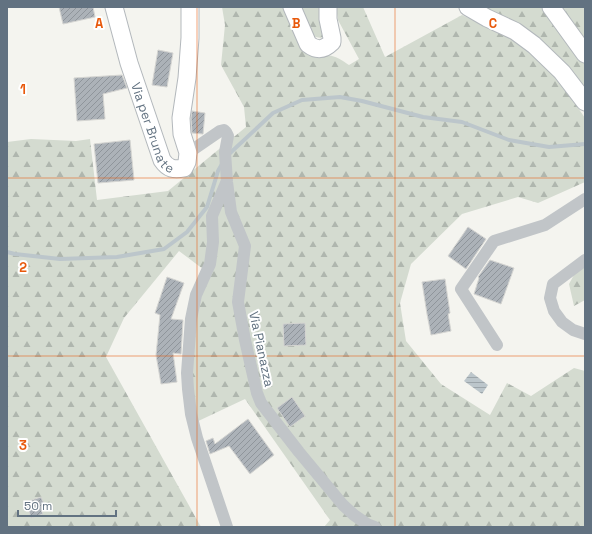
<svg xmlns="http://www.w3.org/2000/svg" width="592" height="534" font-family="'Space Grotesk',sans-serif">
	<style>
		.forest { fill: url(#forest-firs) }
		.water { fill: url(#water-rules) }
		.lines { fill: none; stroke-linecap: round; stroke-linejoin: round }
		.stream { stroke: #bcc6cb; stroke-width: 4 }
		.building { fill: url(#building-hatch); stroke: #d5d5d2 }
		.secondary-casing { stroke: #b3b8bc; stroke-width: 19 }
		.street { stroke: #c1c5c8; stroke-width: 12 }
		.secondary { stroke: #fff; stroke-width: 17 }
		.grid { fill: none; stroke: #e8590c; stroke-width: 1; stroke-opacity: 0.55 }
		.labels { text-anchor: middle; stroke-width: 4; stroke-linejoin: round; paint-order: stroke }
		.street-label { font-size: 13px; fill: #627281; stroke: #fff }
		.grid-label { font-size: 13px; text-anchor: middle; font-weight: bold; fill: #e8590c; stroke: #fff; stroke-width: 4; stroke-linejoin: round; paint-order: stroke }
	</style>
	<defs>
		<pattern id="forest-firs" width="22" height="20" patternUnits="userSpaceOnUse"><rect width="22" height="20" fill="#d4dbd0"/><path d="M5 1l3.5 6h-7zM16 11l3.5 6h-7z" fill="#afb6ae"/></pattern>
		<pattern id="water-rules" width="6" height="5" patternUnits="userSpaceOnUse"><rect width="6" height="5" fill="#bcc6cb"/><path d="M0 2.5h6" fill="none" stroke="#9ca5aa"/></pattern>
		<pattern id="building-hatch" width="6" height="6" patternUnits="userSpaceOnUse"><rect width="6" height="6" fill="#acb2b8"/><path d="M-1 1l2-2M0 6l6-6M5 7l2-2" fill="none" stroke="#8f959b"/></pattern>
	</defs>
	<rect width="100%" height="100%" fill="#f4f4ef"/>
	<g class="forest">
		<path d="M222,7H287L317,55C334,55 336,56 349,65L359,59L338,20L336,7H363L385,57L462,15L485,26L502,31L547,63L585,118V182L538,203L518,197L462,214L411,264L400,303L406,341L441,384L490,415L507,383L531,396L574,368L585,371V527H324L330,520L245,399L192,424L188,360L203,269L179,251L124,318L106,357L201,527H7V142L31,139L76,141L90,139L97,200L168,191L246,127L244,107L221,65L225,25Z"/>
		<polygon points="297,7 322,7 324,36 321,38 316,37 311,35"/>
		<polygon points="481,7 544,7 585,65 585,88"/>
		<polygon points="558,7 585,7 585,42"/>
		<polygon points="585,266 585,300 574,306 569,284 575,273"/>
	</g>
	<polygon class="water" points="471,372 488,385 482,394 464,381"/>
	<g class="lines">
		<g class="stream">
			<polyline points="228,155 273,113 302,100 340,97 362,101 423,117 462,122 509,140 549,147 585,144"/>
			<polyline points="7,252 15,254 60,259 117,257 164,249 187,232 207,207 218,171 222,164"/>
		</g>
	</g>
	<g class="building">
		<polygon points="59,7 93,7 95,17 63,24"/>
		<polygon points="158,50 173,53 167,87 152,85"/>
		<polygon points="122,75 127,88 103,94 105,119 77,121 74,78"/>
		<polygon points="192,111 205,113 203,134 192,133 191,118"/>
		<polygon points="130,140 134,180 98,183 94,144"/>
		<polygon points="468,227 486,239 466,269 448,256"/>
		<polygon points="490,260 514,268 501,304 474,294 479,278 478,277"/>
		<polygon points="167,277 184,283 171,319 183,320 181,354 173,353 177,382 161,384 156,355 160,315 155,313"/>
		<polygon points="445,279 450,313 448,314 451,331 431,335 427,314 422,282"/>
		<polygon points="305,323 306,345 284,346 283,324"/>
		<polygon points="292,397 305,416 290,427 277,408"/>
		<polygon points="248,419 274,455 250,474 229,446 210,454 206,441 213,438 215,444"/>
		<polygon points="41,497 47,510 42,511 43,514 31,518 26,502"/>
	</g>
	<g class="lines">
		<g class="secondary-casing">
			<g id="secondary">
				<path id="s1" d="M114,7L129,63L162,160C168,169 174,170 184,168L187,162L188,153L182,134L181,118L187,78L190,38V7"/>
				<path d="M292,7L308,44C317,51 324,50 332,42V38L328,19V7"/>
				<polyline points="468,7 487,18 515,31 534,45 562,72 585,102"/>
				<polyline points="551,7 585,54"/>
			</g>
		</g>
		<g class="street">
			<polyline points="188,153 220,131 224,130 226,132 228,136 225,152 227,182 231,212 245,246 238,302 245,340 257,393 261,403 299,452 343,505 354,515 367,524 375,527"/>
			<polyline points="226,183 212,216 213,242 210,264 196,295 191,319 187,373 188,389 191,414 197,438 227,527"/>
			<polyline points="585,260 553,284 550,298 554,311 562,322 573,330 585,334"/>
			<polyline points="497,345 461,289 494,241 545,225 585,199"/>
		</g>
		<use href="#secondary" class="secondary"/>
	</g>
	<path class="grid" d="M197,7V527M395,7V527M7,178H585M7,356H585"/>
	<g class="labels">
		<g class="street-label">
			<text dy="5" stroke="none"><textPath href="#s1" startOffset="127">Via per Brunate</textPath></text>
			<text transform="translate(262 349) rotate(78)" y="5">Via Pianazza</text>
		</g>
	</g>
	<g class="grid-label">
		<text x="99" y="28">A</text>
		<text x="296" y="28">B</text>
		<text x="493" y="28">C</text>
		<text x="23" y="94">1</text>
		<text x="23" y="272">2</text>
		<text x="23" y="450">3</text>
	</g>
	<rect width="592" height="534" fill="none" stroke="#627281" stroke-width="16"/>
	<path d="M18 510v6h98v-6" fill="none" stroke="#627281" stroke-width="2"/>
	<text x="24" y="510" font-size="12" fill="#627281" stroke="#ffffff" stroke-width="3" paint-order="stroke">50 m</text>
</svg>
